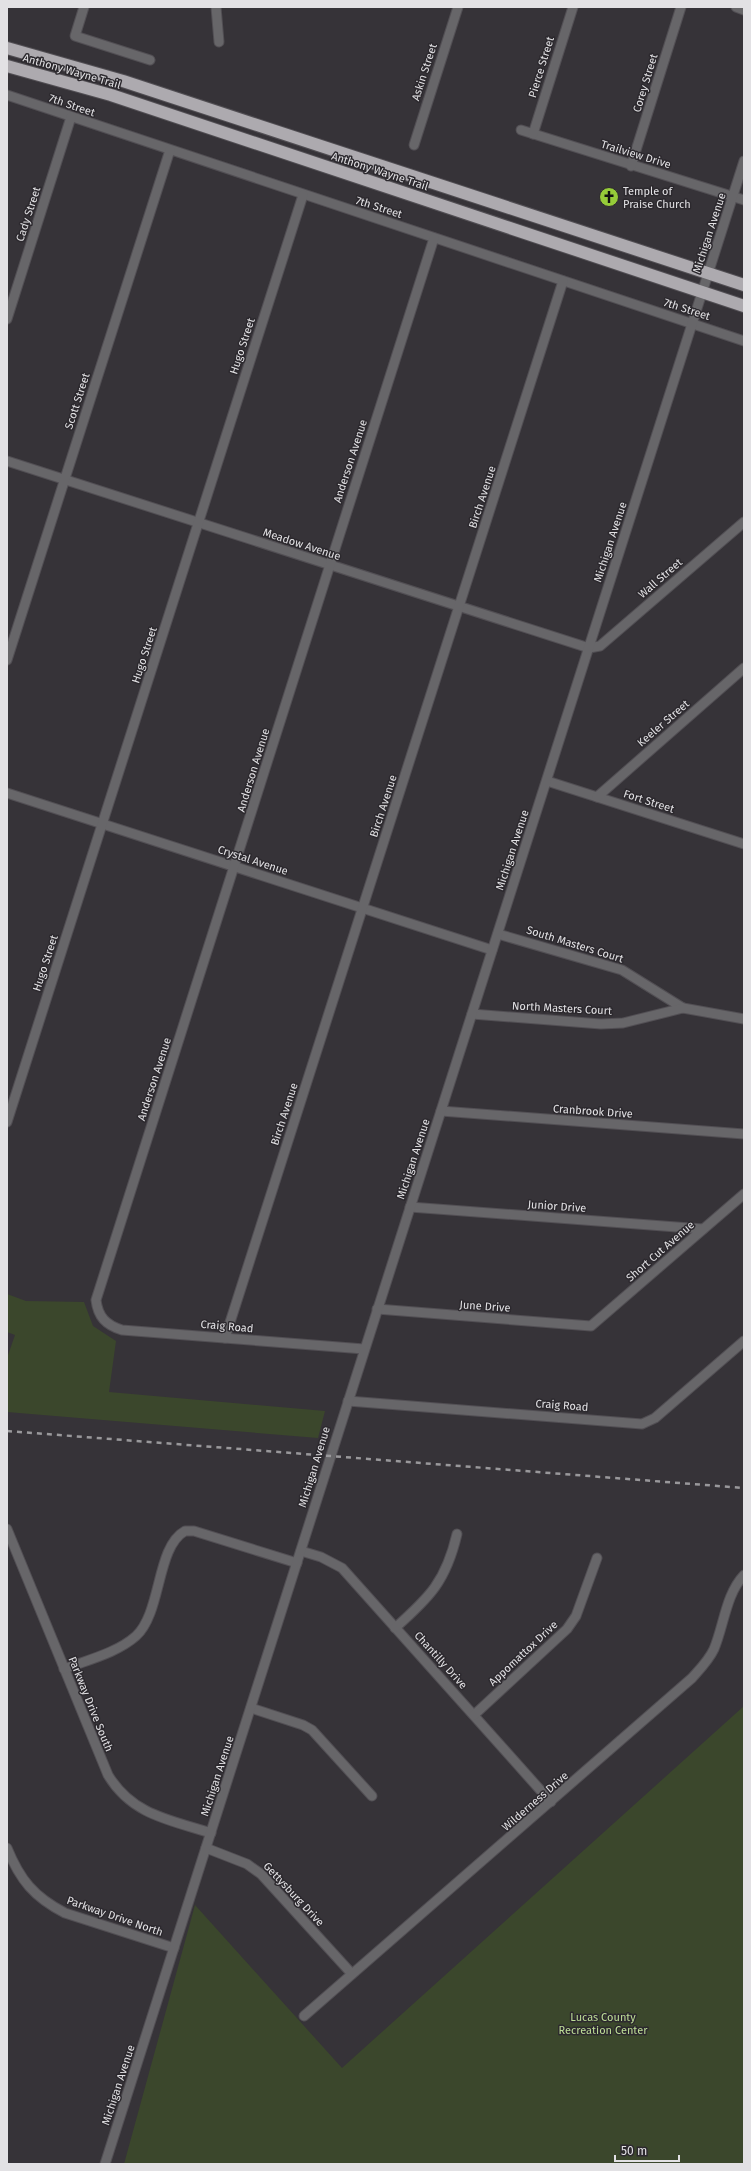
<svg xmlns="http://www.w3.org/2000/svg" width="751" height="2171" font-family="'Fira Sans',sans-serif">
	<style>
		.green { fill: #3b472c }
		.lines { fill: none; stroke-linecap: round; stroke-linejoin: round }
		.minor-casing { stroke: #524f54; stroke-width: 11 }
		.highway-casing { stroke: #524f54; stroke-width: 14 }
		.minor { stroke: #676669; stroke-width: 9 }
		.highway { stroke: #adaaaf; stroke-width: 12 }
		.rail { stroke: #99989b; stroke-width: 2.5; stroke-dasharray: 5 5; stroke-linecap: butt }
		.labels { text-anchor: middle; stroke-width: 3; stroke-linejoin: round; paint-order: stroke }
		.street-label { font-size: 11px; fill: #e2e1e4; stroke: #2c292e }
		.poi-label { font-size: 11px; fill: #e2e1e4; stroke: #2c292e; text-anchor: start }
		.park-label { font-size: 11px; fill: #bede97; stroke: #2c292e }
	</style>
	<rect width="100%" height="100%" fill="#363338"/>
	<g class="green">
		<polygon points="7,1294 26,1301 84,1302 93,1326 116,1341 109,1392 325,1411 318,1438 7,1412 7,1358 15,1335 7,1332"/>
		<polygon points="744,1706 744,2164 124,2164 195,1905 342,2068"/>
	</g>
	<g class="lines">
		<g class="minor-casing">
			<g id="minor">
				<polyline points="84,7 75,36 150,60"/>
				<polyline points="216,7 219,42"/>
				<polyline points="736,7 744,10"/>
				<polyline points="7,95 744,341"/>
				<polyline points="521,130 744,200"/>
				<polyline points="533,134 573,7"/>
				<polyline points="414,145 458,7"/>
				<polyline points="631,166 681,7"/>
				<polyline points="7,319 71,117"/>
				<polyline points="7,461 589,648 600,646 744,522"/>
				<polyline points="7,660 170,150"/>
				<polyline points="547,781 744,844"/>
				<polyline points="7,793 492,950"/>
				<polyline points="597,797 744,668"/>
				<polyline points="498,934 622,970 683,1008"/>
				<polyline points="472,1014 601,1024 623,1023 683,1008 744,1019"/>
				<polyline points="441,1111 744,1134"/>
				<polyline points="7,1122 303,195"/>
				<polyline points="410,1207 703,1229"/>
				<polyline points="377,1309 591,1326 744,1194"/>
				<polyline points="225,1338 563,281"/>
				<path d="M364,1349L122,1330C106,1325 98,1317 96,1300L434,238"/>
				<polyline points="348,1401 642,1424 655,1418 744,1341"/>
				<path d="M7,1529L108,1775C132,1815 170,1820 211,1833"/>
				<polyline points="301,1551 321,1557 342,1568 551,1802"/>
				<path d="M395,1628C430,1597 446,1581 457,1534"/>
				<path d="M64,1669C87,1660 117,1653 136,1636C162,1612 156,1547 185,1531H194L297,1563"/>
				<polyline points="251,1708 303,1725 312,1730 372,1796"/>
				<polyline points="474,1715 567,1629 576,1616 597,1558"/>
				<path d="M7,1848C20,1880 34,1897 65,1913L174,1948"/>
				<polyline points="206,1848 247,1864 261,1874 352,1974"/>
				<path d="M304,2016L692,1678C700,1669 709,1660 714,1649C724,1625 726,1594 744,1575"/>
				<polyline points="105,2164 744,161"/>
			</g>
		</g>
		<g class="highway-casing">
			<g id="highway">
				<polyline points="7,48 123,81 744,285"/>
				<polyline points="7,66 111,95 744,306"/>
			</g>
		</g>
		<use href="#minor" class="minor"/>
		<use href="#highway" class="highway"/>
		<polyline class="rail" points="7,1431 744,1488"/>
	</g>
	<defs>
		<g id="church-disc" transform="scale(1)"><circle r="9.5" fill="#96cc39" stroke="#2c292e"/><path d="M-1.2-6h2.4v3.5h3.3v2.4h-3.3V6h-2.4V-.1h-3.3v-2.4h3.3Z" fill="#111"/></g>
	</defs>
	<g fill-rule="evenodd">
		<use href="#church-disc" x="609" y="197"/>
	</g>
	<g class="labels">
		<g class="street-label">
			<text transform="translate(541 67) rotate(-73)" y="4">Pierce Street</text>
			<text transform="translate(72 71) rotate(16)" y="4">Anthony Wayne Trail</text>
			<text transform="translate(424 72) rotate(-72)" y="4">Askin Street</text>
			<text transform="translate(645 83) rotate(-73)" y="4">Corey Street</text>
			<text transform="translate(72 105) rotate(19)" y="4">7th Street</text>
			<text transform="translate(636 154) rotate(17)" y="4">Trailview Drive</text>
			<text transform="translate(380 171) rotate(18)" y="4">Anthony Wayne Trail</text>
			<text transform="translate(379 207) rotate(18)" y="4">7th Street</text>
			<text transform="translate(28 214) rotate(-72)" y="4">Cady Street</text>
			<text transform="translate(709 233) rotate(-72)" y="4">Michigan Avenue</text>
			<text transform="translate(687 309) rotate(18)" y="4">7th Street</text>
			<text transform="translate(242 346) rotate(-72)" y="4">Hugo Street</text>
			<text transform="translate(77 401) rotate(-72)" y="4">Scott Street</text>
			<text transform="translate(350 461) rotate(-72)" y="4">Anderson Avenue</text>
			<text transform="translate(482 497) rotate(-72)" y="4">Birch Avenue</text>
			<text transform="translate(610 542) rotate(-72)" y="4">Michigan Avenue</text>
			<text transform="translate(302 544) rotate(18)" y="4">Meadow Avenue</text>
			<text transform="translate(660 578) rotate(-41)" y="4">Wall Street</text>
			<text transform="translate(144 655) rotate(-72)" y="4">Hugo Street</text>
			<text transform="translate(663 723) rotate(-41)" y="4">Keeler Street</text>
			<text transform="translate(253 770) rotate(-73)" y="4">Anderson Avenue</text>
			<text transform="translate(649 801) rotate(18)" y="4">Fort Street</text>
			<text transform="translate(383 806) rotate(-72)" y="4">Birch Avenue</text>
			<text transform="translate(512 850) rotate(-72)" y="4">Michigan Avenue</text>
			<text transform="translate(253 860) rotate(18)" y="4">Crystal Avenue</text>
			<text transform="translate(575 944) rotate(17)" y="4">South Masters Court</text>
			<text transform="translate(45 963) rotate(-72)" y="4">Hugo Street</text>
			<text transform="translate(562 1008) rotate(3)" y="4">North Masters Court</text>
			<text transform="translate(154 1079) rotate(-72)" y="4">Anderson Avenue</text>
			<text transform="translate(593 1111) rotate(4)" y="4">Cranbrook Drive</text>
			<text transform="translate(284 1114) rotate(-72)" y="4">Birch Avenue</text>
			<text transform="translate(413 1159) rotate(-72)" y="4">Michigan Avenue</text>
			<text transform="translate(557 1206) rotate(4)" y="4">Junior Drive</text>
			<text transform="translate(660 1251) rotate(-41)" y="4">Short Cut Avenue</text>
			<text transform="translate(485 1306) rotate(4)" y="4">June Drive</text>
			<text transform="translate(227 1326) rotate(5)" y="4">Craig Road</text>
			<text transform="translate(562 1405) rotate(4)" y="4">Craig Road</text>
			<text transform="translate(314 1467) rotate(-73)" y="4">Michigan Avenue</text>
			<text transform="translate(523 1653) rotate(-43)" y="4">Appomattox Drive</text>
			<text transform="translate(441 1660) rotate(48)" y="4">Chantilly Drive</text>
			<text transform="translate(91 1704) rotate(68)" y="4">Parkway Drive South</text>
			<text transform="translate(217 1776) rotate(-72)" y="4">Michigan Avenue</text>
			<text transform="translate(535 1801) rotate(-41)" y="4">Wilderness Drive</text>
			<text transform="translate(294 1894) rotate(47)" y="4">Gettysburg Drive</text>
			<text transform="translate(115 1916) rotate(19)" y="4">Parkway Drive North</text>
			<text transform="translate(118 2085) rotate(-72)" y="4">Michigan Avenue</text>
		</g>
		<g class="poi-label">
			<text x="623" y="195">Temple of<tspan x="623" dy="13">Praise Church</tspan></text>
		</g>
		<g class="park-label">
			<text x="603" y="2021">Lucas County<tspan x="603" dy="13">Recreation Center</tspan></text>
		</g>
	</g>
	<rect width="751" height="2171" fill="none" stroke="#e2e1e4" stroke-width="16"/>
	<path d="M615 2155v6h64v-6" fill="none" stroke="#e2e1e4" stroke-width="2"/>
	<text x="621" y="2155" font-size="12" fill="#e2e1e4" stroke="#2c292e" stroke-width="3" paint-order="stroke">50 m</text>
</svg>
